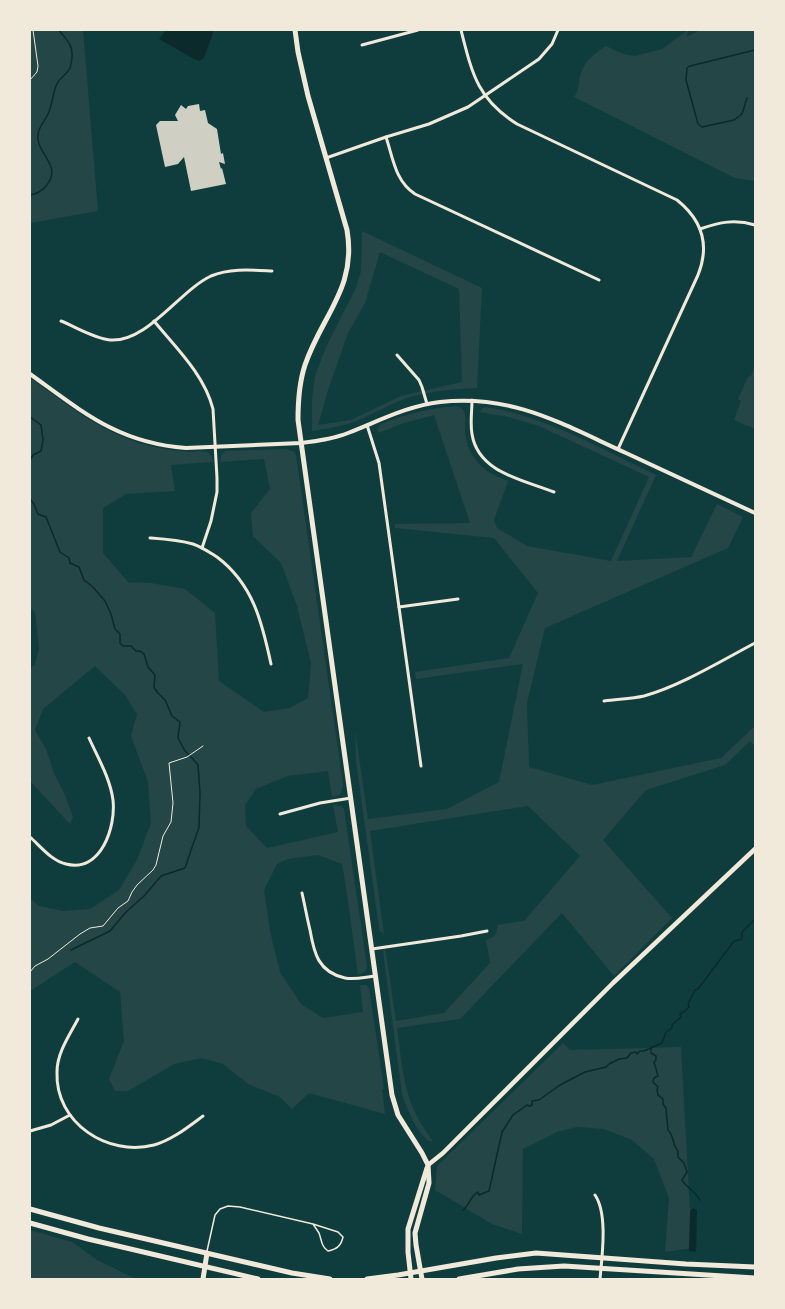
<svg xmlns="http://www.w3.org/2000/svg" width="785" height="1309" font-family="Manrope,sans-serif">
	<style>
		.green { fill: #244646; fill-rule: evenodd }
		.water { fill: #0a2a2b }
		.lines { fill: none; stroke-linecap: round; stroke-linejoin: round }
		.stream { stroke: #0a2a2b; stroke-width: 1.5 }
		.building { fill: #cfcfc3 }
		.path { stroke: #f1e9da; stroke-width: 1 }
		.service { stroke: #f1e9da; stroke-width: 1.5 }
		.minor { stroke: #f1e9da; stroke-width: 3 }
		.tertiary { stroke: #f1e9da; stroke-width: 4 }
		.secondary { stroke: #f1e9da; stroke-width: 4.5 }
		.primary { stroke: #f1e9da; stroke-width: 5 }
	</style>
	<rect width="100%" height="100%" fill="#0f3d3e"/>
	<g class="green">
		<polygon points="30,30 83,30 98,211 30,223"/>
		<path d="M688,30L687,37L700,30H755V181L735,178L574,97C580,91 578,81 581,73C585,61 595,53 606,46L623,54L635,56L662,49Z"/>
		<path d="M362,231L482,288L477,388C454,389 430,391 407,398C387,405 369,417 348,424C337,427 325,429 312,431V399L315,376L326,347L356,288L361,271ZM380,252L459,289L462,382L401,396L351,420L318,425L328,390L348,333L365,303Z"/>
		<polygon points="755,365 755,429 734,420 741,401 738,399 748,377 751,376"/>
		<path d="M30,378C69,406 102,433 149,446C162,449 176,451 189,452C195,452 202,450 207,452C212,455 212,458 213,462L171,465L175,491L126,494L103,508V553L128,582L151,583L185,589L215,613L219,681L264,712L290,708L308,698L311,663L297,606L281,563L253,536L251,513L270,489L264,459L220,462L221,456L223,453L226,451L287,449L294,452L296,455L343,784L341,793L338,796L332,797L328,771L288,776L256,789L245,805L246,826L267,848L338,832L333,805L341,806L344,809L367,966C367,971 363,973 358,975L346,887L342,864L318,855L288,859L277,864L264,890L270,931L280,972L301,1004L323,1018L363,1012L360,985H366L369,988L384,1089H382L385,1114L309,1093L292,1109L280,1097L248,1084L223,1064L202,1058L174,1064L128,1091H115L109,1079L124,1041L120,992L75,962L30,991V898L39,906L63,911L90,909L119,890L137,860L151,823L148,782L131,736L137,714L125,695L95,666L43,709L35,730L46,749L54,773L65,795L73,817L70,824L30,781V668L35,665L39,648L35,612L30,608Z"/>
		<path d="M456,406C460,407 462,408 464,411C466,416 465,424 465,430C465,439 468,448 473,456C481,469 494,476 508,481L494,520L497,528L527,546L611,561L649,477L539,426L509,417L479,412L483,408L486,407C547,417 601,449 656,475L617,561L691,557L717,504L743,517L728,548L545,628L527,703L529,767L592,785L721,758L755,726V746L750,741L725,765L646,790L603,840L672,918L614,976L562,913L460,1019L397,1028C403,1073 404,1104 433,1141C420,1143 405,1104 402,1094L383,951L385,948L396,1021L444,1013L490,963L486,940C494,938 498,933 497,925L524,921L580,856L528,806L370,831L384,934L380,931L379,928L356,761L355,730L368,819L447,809L499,782L523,664L416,679L415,672L509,658L538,593L494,538L395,528V524L470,523L434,415L404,423L378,433V428L381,424C405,414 430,408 456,406Z"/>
		<polygon points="563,1043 570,1050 681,1047 692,1248 665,1252 669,1198 654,1159 632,1140 604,1129 577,1127 557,1132 523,1149 522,1234 492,1224 435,1190 437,1166"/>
		<polygon points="30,1230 72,1242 97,1260 136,1279 32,1279 30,1278"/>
	</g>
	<g class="water">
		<polygon points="166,30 214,30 204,58 199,61 194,59 159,39"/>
		<polygon points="693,1208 697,1210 696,1252 689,1251 690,1212"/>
	</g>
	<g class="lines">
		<g class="stream">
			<polyline points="747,98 742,114 734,120 702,127 698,124 686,80 687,68 690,66 755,50"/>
			<path d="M30,195C37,194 41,192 46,186C65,164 31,152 39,130C41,125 45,120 48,114C53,104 52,92 58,82C61,77 67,74 70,68C71,66 71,62 72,59C73,44 67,41 59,30"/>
			<polyline points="30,417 41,425 43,440 41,451 33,455 30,460"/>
			<polyline points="30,499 34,504 38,514 46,517 60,552 69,558 70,563 79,567 84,580 93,587 105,601 111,614 115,629 120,634 120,643 123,646 131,646 136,651 140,651 144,654 148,667 155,675 154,687 157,692 165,700 172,716 180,722 178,738 185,751 193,759 198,765 200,793 199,827 185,868 161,876 144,896 126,912 110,931 71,950"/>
			<path d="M651,1047V1053L656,1056V1060L654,1062L658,1076L654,1078L653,1082L658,1087L657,1090L658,1095L663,1099V1104L666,1108L668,1130C674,1135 672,1145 678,1151V1157L684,1163L687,1172L682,1180C687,1188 695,1191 700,1200"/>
			<path d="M463,1210C470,1205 470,1196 478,1192L479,1195L489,1191L502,1132L513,1115L527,1105L530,1106L532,1105V1101L539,1100L560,1085L585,1072L606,1067L609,1064L619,1059L627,1058L631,1053L636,1052L637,1054L640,1051H644L662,1043L666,1032L672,1028V1025L681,1017L680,1014L685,1011L689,1007L688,1004L695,990L698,989L734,941L740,940L742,938V932L755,919"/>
		</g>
	</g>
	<polygon class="building" points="199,104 200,111 205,110 208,123 217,129 221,154 223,153 225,164 219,162 221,169 222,168 226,184 191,191 184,157 178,164 165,167 156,125 160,121 178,121 175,115 181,105 186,109 188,106"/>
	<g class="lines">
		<g class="path">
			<polyline points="30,80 37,72 38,66 33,30"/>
			<polyline points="30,972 35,966 48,959 80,934 90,928 103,926 118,908 128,901 132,892 137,885 153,870 156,865 163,836 171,822 173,803 169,763 187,757 203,746"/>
		</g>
		<path class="service" d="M207,1251L215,1215L220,1209L228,1206L240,1207L313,1224L338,1232L343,1237C341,1246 337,1249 328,1251C321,1246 322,1241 319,1233C317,1230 315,1227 313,1224"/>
		<g class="minor">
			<path d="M461,30C472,73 477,99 517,124L677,200C702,220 710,245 698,275L618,449"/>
			<polyline points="362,45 418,30"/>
			<path d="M386,137C393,158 395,181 415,194L599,280"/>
			<polyline points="326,158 386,137 429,124 468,107 539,59 552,44 558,30"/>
			<path d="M700,229C720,222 735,219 755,225"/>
			<path d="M61,321C76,327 93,338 110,340C147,343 179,291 211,276C230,268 252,270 272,271"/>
			<path d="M154,321C176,348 204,374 213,409L217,478V492L211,521L202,548"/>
			<polyline points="397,355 419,380 422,387 427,404"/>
			<path d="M472,400C472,411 470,423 472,434C478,473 524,480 554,492"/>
			<polyline points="367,425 379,463 421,766"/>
			<path d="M150,538C164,539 179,540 193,544C202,547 209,552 217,557C253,584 262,622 271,664"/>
			<polyline points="399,607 458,599"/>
			<path d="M604,701C617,699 631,699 644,696C680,686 721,661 755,643"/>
			<polyline points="280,814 320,803 351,798"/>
			<path d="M30,837C41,847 52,861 66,864C101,873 116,827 113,800C110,778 98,758 89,738"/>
			<path d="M302,893C305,906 307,918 310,930C314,953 318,972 345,978C355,980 365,977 375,976"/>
			<polyline points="372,949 461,936 487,931"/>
			<path d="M78,1019C69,1036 57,1053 57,1072C55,1123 108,1157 154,1145C172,1140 188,1127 203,1116"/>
			<polyline points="30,1131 51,1125 70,1115"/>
			<path d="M595,1195C608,1214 602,1256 600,1279"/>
		</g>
		<path class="tertiary" d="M30,374C83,412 118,443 186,448L301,443C317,441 333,439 348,433C379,421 407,406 440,402C513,394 562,424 626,453C669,473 712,493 755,513"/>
		<polyline class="secondary" points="428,1165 443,1153 613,983 755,849"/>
		<g class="primary">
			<path d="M295,30L298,52L308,96L347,230C357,288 322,315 305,365C299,383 298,401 298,420L392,1095L398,1115L422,1153L428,1165L429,1183L415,1233L416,1245L422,1279"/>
			<polyline points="30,1209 99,1228 292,1273 330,1279"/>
			<polyline points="30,1223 88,1239 258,1279"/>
			<polyline points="203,1279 207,1253"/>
			<polyline points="367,1279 398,1275 496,1258 536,1253 686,1264 755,1267"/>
			<polyline points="411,1279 408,1252 408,1229 427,1168"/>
			<polyline points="459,1279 518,1269 564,1266 755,1278"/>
		</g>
	</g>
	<rect width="785" height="1309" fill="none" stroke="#f1e9da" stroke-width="62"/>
</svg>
